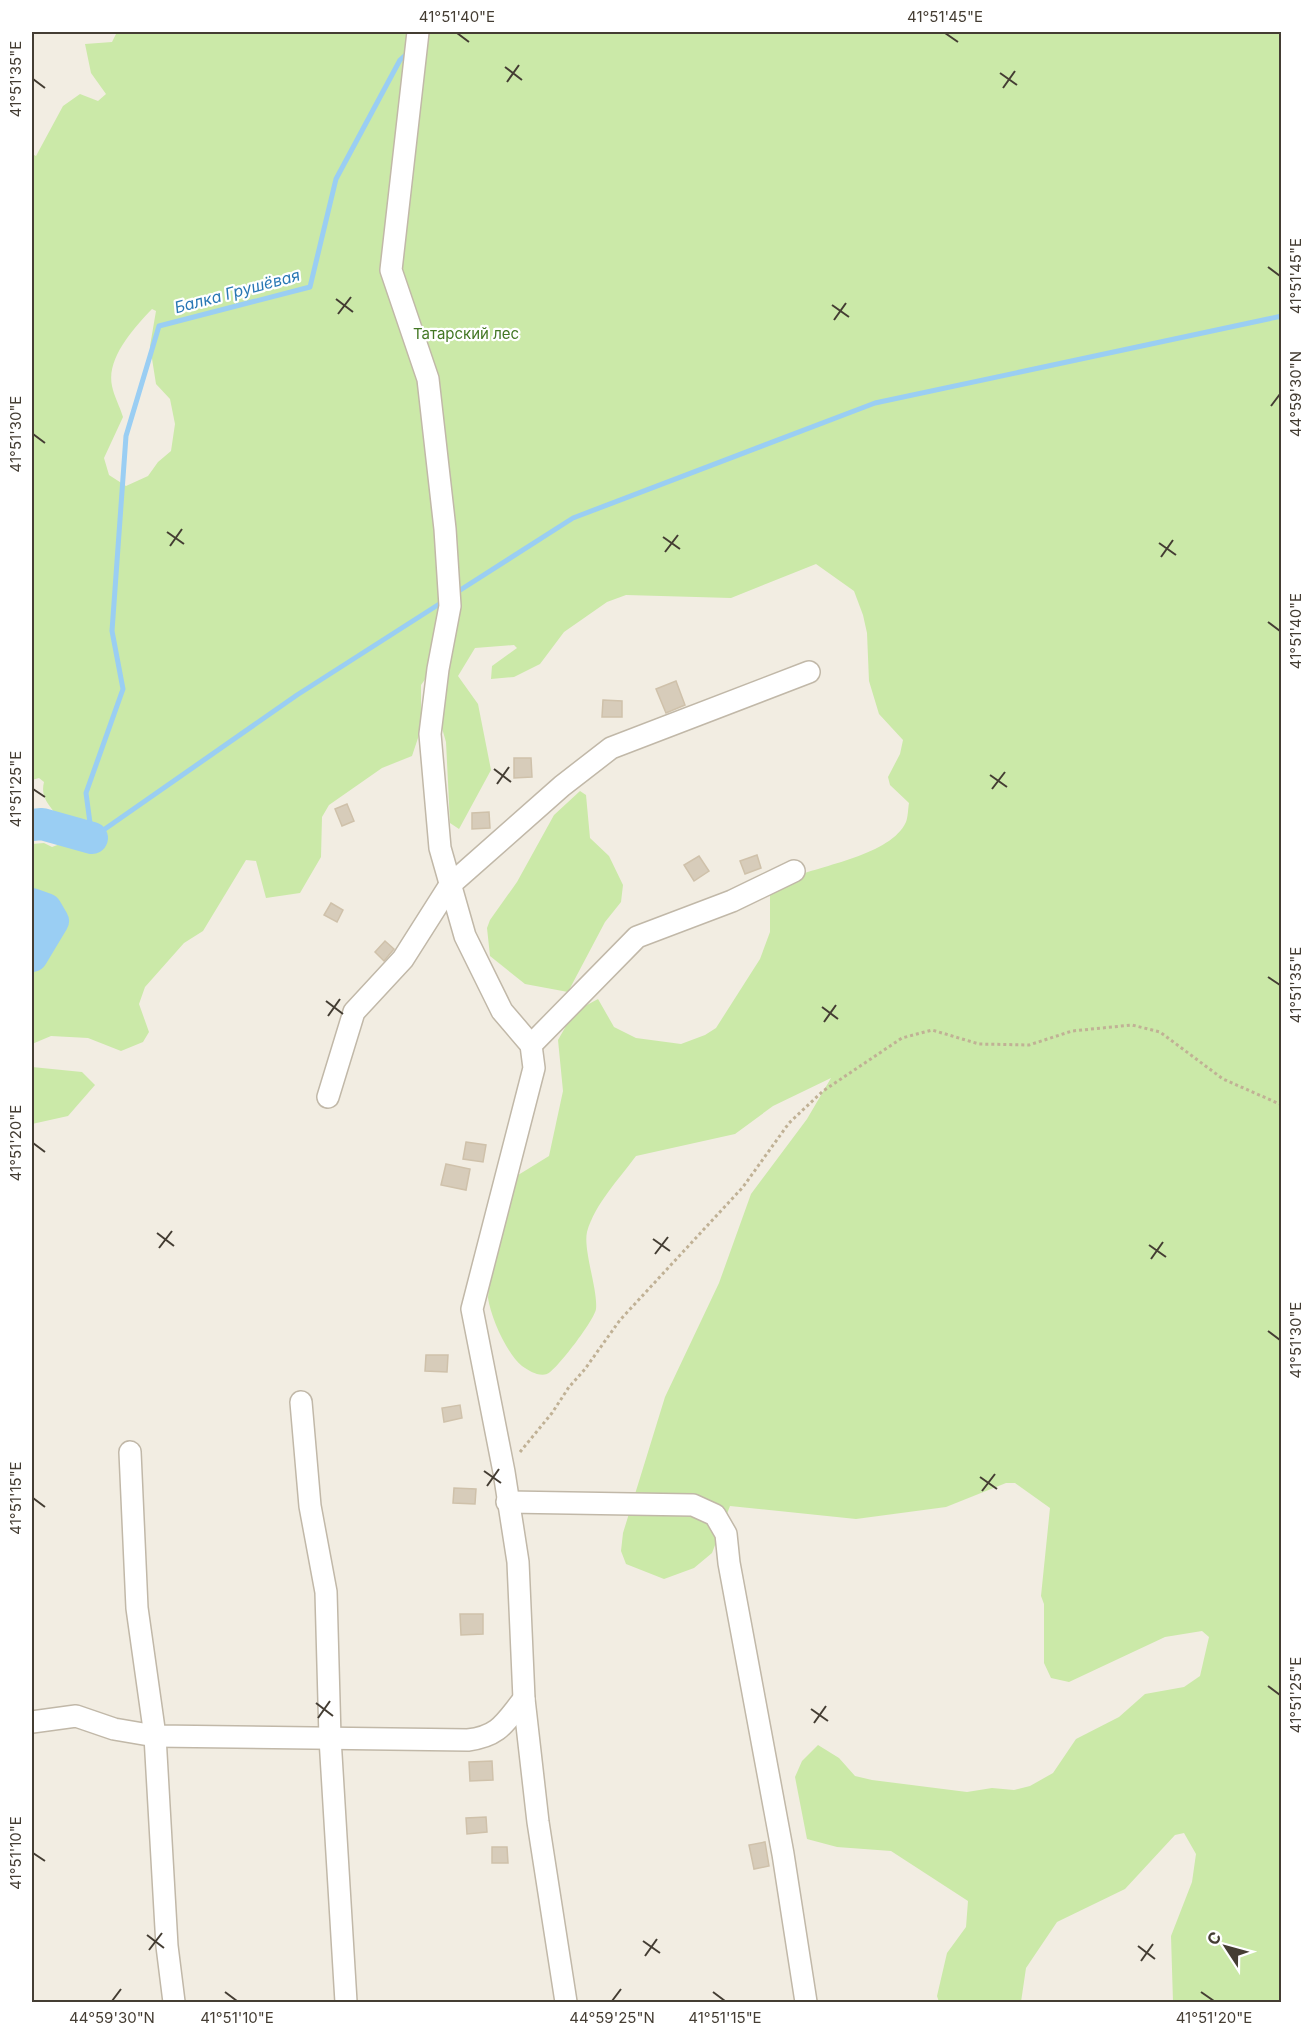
<svg xmlns="http://www.w3.org/2000/svg" width="1313" height="2034" font-family="Inter,sans-serif">
	<style>
		.green { fill: #cbe9a8; fill-rule: evenodd }
		.lines { fill: none; stroke-linecap: round; stroke-linejoin: round }
		.stream { stroke: #9acef3; stroke-width: 5 }
		.river { stroke: #9acef3; stroke-width: 32 }
		.building { fill: #d7ccba; stroke: #cfc1aa; stroke-width: 1.5 }
		.minor-casing { stroke: #c1b8a8; stroke-width: 24 }
		.path { stroke: #c0b195; stroke-width: 3; stroke-dasharray: 3 3; stroke-linecap: butt }
		.minor { stroke: #fff; stroke-width: 21 }
		.ticks { fill: none; stroke: #443d33; stroke-width: 2 }
		.labels { text-anchor: middle; stroke-width: 4.5; stroke-linejoin: round; paint-order: stroke }
		.park-label { font-size: 15px; fill: #437724; stroke: #fff }
		.water-label { font-size: 16px; font-style: italic; fill: #2877b4; stroke: #fff }
		.neatline { fill: none; stroke: #443d33; stroke-width: 2 }
		.ticks-label { font-size: 15px; text-anchor: middle; fill: #443d33 }
	</style>
	<rect width="100%" height="100%" fill="#f2ede2"/>
	<g class="green">
		<path d="M114,32H1281V2002H1173L1171,1936L1192,1882L1196,1854L1184,1833L1175,1835L1125,1889L1057,1922L1026,1968L1021,2002H939L937,1996L947,1953L966,1927L968,1901L891,1851L837,1847L807,1839L795,1777L802,1761L818,1745L839,1758L855,1776L872,1780L967,1792L992,1788L1014,1790L1030,1786L1053,1773L1076,1739L1119,1717L1145,1694L1184,1687L1200,1676L1209,1637L1202,1631L1165,1637L1069,1682L1051,1678L1044,1663V1604L1041,1596L1050,1508L1015,1483H1006L946,1507L856,1519L730,1506L712,1553L694,1568L664,1579L626,1564L621,1551L623,1533L665,1397L719,1283L751,1194L807,1119L831,1078L773,1106L735,1134L636,1156C619,1179 595,1204 587,1232C583,1250 598,1290 596,1309C595,1319 556,1371 547,1374C539,1377 529,1371 522,1366C507,1354 491,1318 488,1298L497,1188L549,1156L563,1091L558,1040L574,1012L598,999L614,1027L636,1038L681,1044L705,1035L716,1028L760,959L770,932V890C777,886 784,881 791,878C822,865 891,855 906,822C908,817 908,809 909,803L890,785L888,777L900,754L903,740L879,714L869,681L867,633L863,615L854,591L816,564L731,598L626,595L607,602L564,632L540,664L514,677L491,679L492,666L517,648L514,645L475,648L458,676L478,704L491,770L459,829L450,823L446,742L435,704L443,654L421,685V729L412,756L382,768L329,805L322,817L321,857L300,893L266,898L256,861L246,860L203,931L184,943L145,987L139,1004L149,1032L143,1042L121,1051L88,1038L51,1036L32,1044V844L44,843L52,847L60,844C61,839 63,830 61,825C56,808 39,802 44,782L39,778L32,780V154L36,156L63,106L80,94L98,101L106,94L91,73L85,44L112,42L116,34ZM152,309L156,311L150,346L156,384L170,399L175,424L171,451L158,462L148,476L126,486L109,475L104,458L123,417C120,407 114,396 112,386C106,358 134,328 152,309Z"/>
		<polygon points="580,791 586,795 590,838 609,856 623,885 621,902 605,922 568,992 525,984 490,956 487,928 490,920 517,882 554,815"/>
		<polygon points="32,1067 82,1072 95,1085 68,1116 32,1124"/>
	</g>
	<g class="lines">
		<g class="stream">
			<polyline points="410,51 400,60 336,179 310,287 159,326 126,436 112,631 123,689 86,793 92,838 297,695 444,601"/>
			<polyline points="454,594 573,518 875,403 1282,316"/>
		</g>
		<g class="river">
			<polyline points="32,825 42,824 92,838"/>
			<polyline points="32,904 46,909 53,921 32,956"/>
		</g>
	</g>
	<g class="building">
		<polygon points="676,681 685,705 666,713 656,689"/>
		<polygon points="603,700 622,701 622,717 602,717"/>
		<polygon points="514,758 531,758 532,777 514,778"/>
		<polygon points="347,804 354,821 342,826 335,809"/>
		<polygon points="489,812 490,828 472,829 472,813"/>
		<polygon points="757,855 761,868 745,874 740,861"/>
		<polygon points="699,856 709,871 694,881 684,865"/>
		<polygon points="331,903 343,910 337,922 324,915"/>
		<polygon points="385,941 394,949 384,961 375,952"/>
		<polygon points="466,1142 486,1145 483,1162 463,1159"/>
		<polygon points="446,1164 470,1169 466,1190 441,1185"/>
		<polygon points="426,1355 448,1355 447,1372 425,1371"/>
		<polygon points="460,1405 462,1418 444,1422 442,1408"/>
		<polygon points="454,1488 476,1489 475,1504 453,1503"/>
		<polygon points="460,1614 483,1614 483,1634 461,1635"/>
		<polygon points="492,1761 493,1780 470,1781 469,1762"/>
		<polygon points="486,1817 487,1832 467,1834 466,1818"/>
		<polygon points="765,1842 769,1866 754,1869 749,1845"/>
		<polygon points="492,1847 507,1847 508,1863 492,1863"/>
	</g>
	<g class="lines">
		<g class="minor-casing">
			<g id="minor">
				<polyline points="418,32 391,270 428,379 445,529 450,606 438,669 430,734 440,848 465,936 502,1011 531,1045 534,1068 472,1309 504,1472 518,1562 524,1699 538,1822 566,2002"/>
				<polyline points="531,1045 637,937 732,901 794,871"/>
				<polyline points="328,1097 354,1012 403,959 450,885 562,786 611,748 809,672"/>
				<polyline points="301,1402 310,1506 326,1592 330,1738 346,2002"/>
				<polyline points="130,1452 137,1608 155,1736 167,1946 174,2002"/>
				<polyline points="507,1502 693,1505 715,1515 726,1534 729,1563 783,1854 806,2002"/>
				<path d="M32,1722L76,1716L114,1729L155,1736L468,1740C500,1736 505,1722 524,1699"/>
			</g>
		</g>
		<polyline class="path" points="520,1452 552,1413 569,1387 585,1369 620,1320 743,1187 789,1123 823,1091 902,1038 932,1030 979,1044 1029,1045 1072,1031 1132,1025 1160,1032 1223,1079 1282,1105"/>
		<use href="#minor" class="minor"/>
	</g>
	<path class="ticks" d="M457,33L469,42M945,33L958,42M505,67L522,80M1000,73L1017,85M33,79L45,88M507,82L519,65M1003,88L1015,71M1268,267L1280,276M336,299L353,312M832,305L849,317M338,314L351,297M834,320L846,303M1271,406L1280,394M33,434L45,443M167,532L184,544M663,537L680,549M1159,543L1176,555M170,546L182,529M665,552L678,535M1161,557L1173,540M1268,622L1280,631M494,769L511,782M990,775L1007,787M497,784L509,767M33,789L45,797M992,789L1005,772M1268,977L1280,985M326,1001L343,1014M822,1007L838,1019M328,1016L340,999M824,1022L836,1005M33,1143L45,1152M157,1233L174,1246M653,1239L670,1251M1149,1245L1166,1257M159,1248L172,1231M655,1254L668,1237M1151,1259L1163,1242M1268,1331L1280,1340M484,1471L501,1483M980,1477L997,1489M487,1486L499,1469M982,1491L995,1474M33,1498L45,1507M1268,1686L1280,1695M316,1703L333,1716M811,1709L828,1721M318,1718L330,1701M814,1723L826,1706M33,1853L45,1861M147,1935L164,1948M643,1941L660,1953M1138,1946L1155,1959M149,1950L162,1933M645,1956L657,1939M1141,1961L1153,1944M225,1992L237,2001M713,1992L725,2001M1201,1992L1214,2001M112,2001L121,1989M612,2001L621,1989"/>
	<g class="labels">
		<g class="park-label">
			<text x="466" y="339">Татарский лес</text>
		</g>
		<g class="water-label">
			<text transform="translate(237 291) rotate(-15)" y="6">Балка Грушёвая</text>
		</g>
	</g>
	<rect width="1313" height="2034" fill="none" stroke="#ffffff" stroke-width="66"/>
	<g transform="translate(1226 1947) rotate(306)" stroke="#ffffff" stroke-width="4.5" paint-order="stroke">
	<path d="M0-4.5L10 22L0 15L-10 22Z" fill="#443d33"/>
	<text y="-9" font-size="16" font-weight="bold" text-anchor="middle" fill="#443d33">С</text>
	</g>
	<rect x="33" y="33" width="1247" height="1968" class="neatline"/>
	<g class="ticks-label">
		<text x="457" y="22">41°51'40"E</text>
		<text x="945" y="22">41°51'45"E</text>
		<text transform="translate(16 79) rotate(-90)" y="5">41°51'35"E</text>
		<text transform="translate(1296 276) rotate(-90)" y="5">41°51'45"E</text>
		<text transform="translate(1296 394) rotate(-90)" y="5">44°59'30"N</text>
		<text transform="translate(16 434) rotate(-90)" y="5">41°51'30"E</text>
		<text transform="translate(1296 631) rotate(-90)" y="5">41°51'40"E</text>
		<text transform="translate(16 789) rotate(-90)" y="5">41°51'25"E</text>
		<text transform="translate(1296 985) rotate(-90)" y="5">41°51'35"E</text>
		<text transform="translate(16 1143) rotate(-90)" y="5">41°51'20"E</text>
		<text transform="translate(1296 1340) rotate(-90)" y="5">41°51'30"E</text>
		<text transform="translate(16 1498) rotate(-90)" y="5">41°51'15"E</text>
		<text transform="translate(1296 1695) rotate(-90)" y="5">41°51'25"E</text>
		<text transform="translate(16 1853) rotate(-90)" y="5">41°51'10"E</text>
		<text x="112" y="2023">44°59'30"N</text>
		<text x="237" y="2023">41°51'10"E</text>
		<text x="612" y="2023">44°59'25"N</text>
		<text x="725" y="2023">41°51'15"E</text>
		<text x="1214" y="2023">41°51'20"E</text>
	</g>
</svg>
